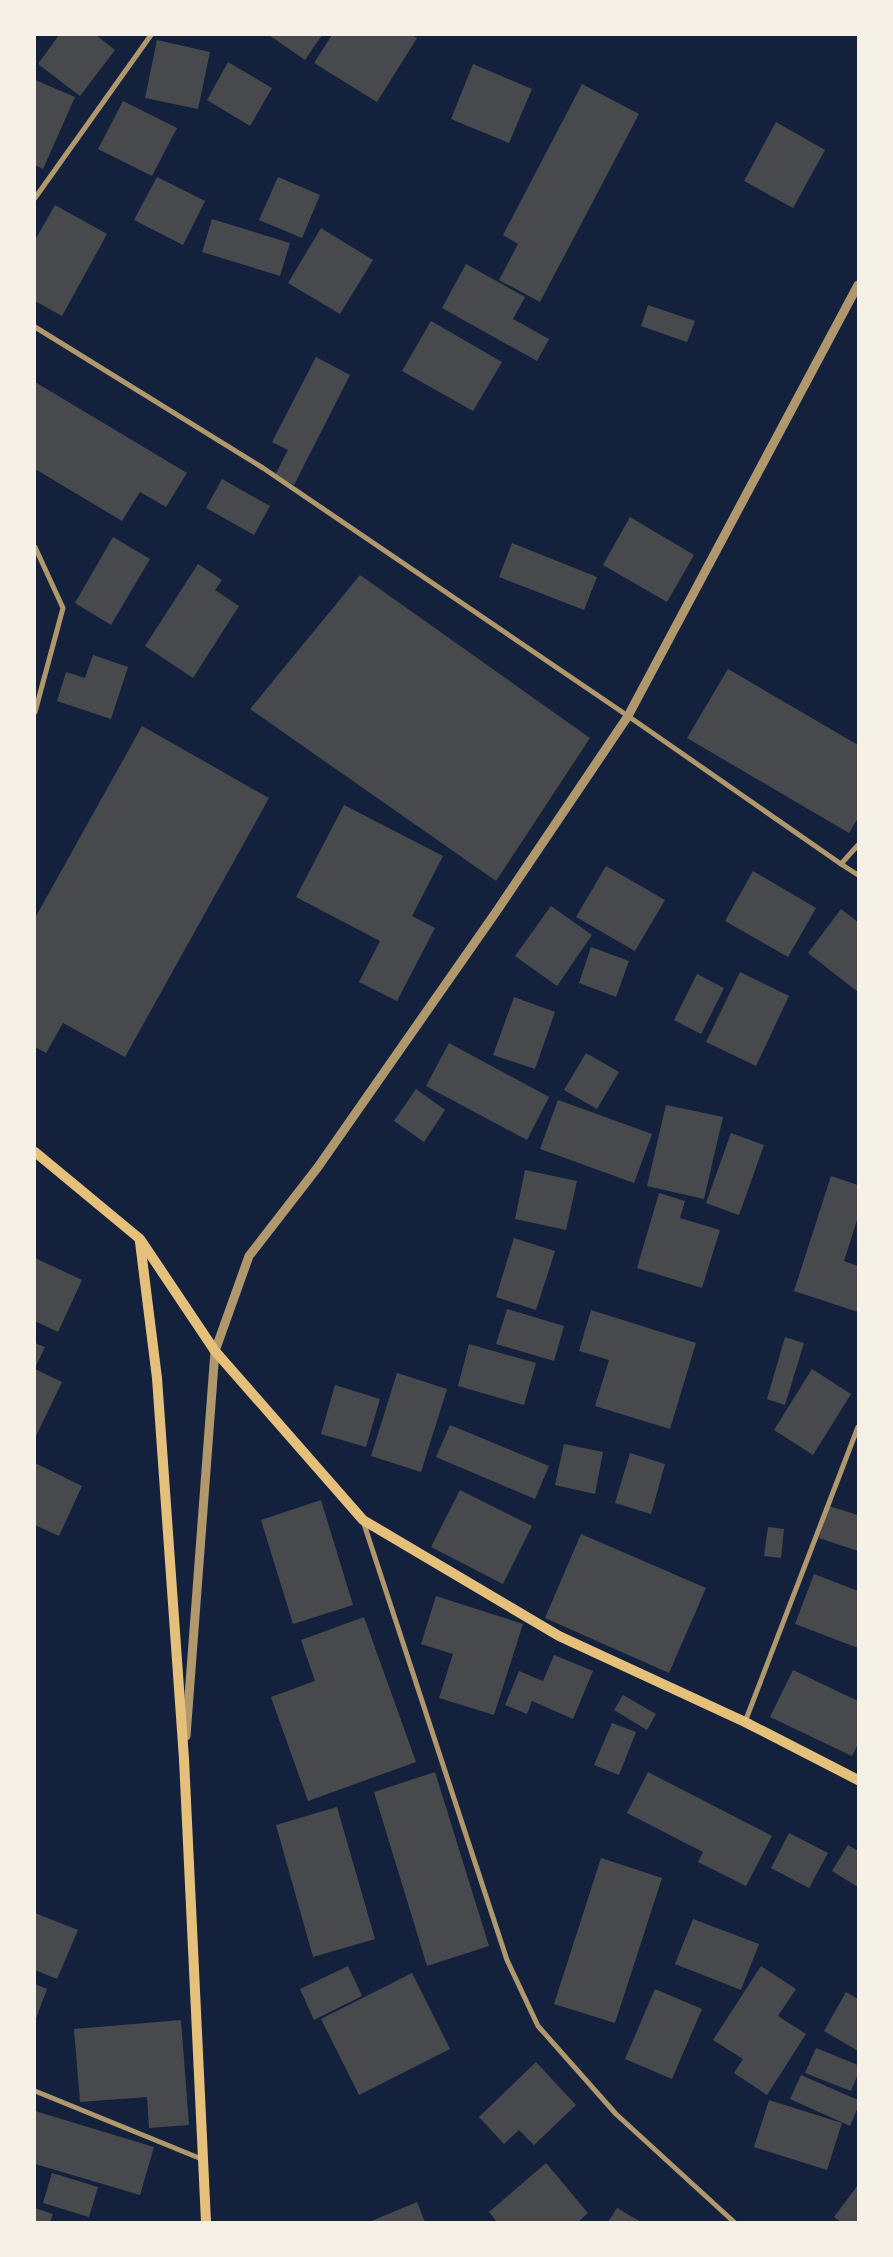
<svg xmlns="http://www.w3.org/2000/svg" width="893" height="2257" font-family="Merriweather,serif">
	<style>
		.building { fill: #48494c }
		.lines { fill: none; stroke-linecap: round; stroke-linejoin: round }
		.minor { stroke: #b1986c; stroke-width: 5 }
		.tertiary { stroke: #b1986c; stroke-width: 9 }
		.secondary { stroke: #e5c07b; stroke-width: 10 }
	</style>
	<rect width="100%" height="100%" fill="#14213d"/>
	<g class="building">
		<polygon points="59,35 96,35 115,50 80,96 38,64"/>
		<polygon points="269,35 322,35 305,60"/>
		<polygon points="332,35 412,35 417,38 377,102 314,63"/>
		<polygon points="157,40 210,52 198,109 145,98"/>
		<polygon points="228,62 272,88 250,126 207,100"/>
		<polygon points="473,64 532,89 509,143 451,119"/>
		<polygon points="35,80 75,97 43,169 35,165"/>
		<polygon points="582,84 639,114 540,302 499,280 518,244 503,235"/>
		<polygon points="123,101 177,128 152,176 98,149"/>
		<polygon points="776,122 825,150 793,208 744,181"/>
		<polygon points="157,177 205,201 183,245 134,220"/>
		<polygon points="278,177 320,195 302,238 259,220"/>
		<polygon points="55,205 107,234 62,316 35,301 35,240"/>
		<polygon points="212,219 290,243 280,276 202,252"/>
		<polygon points="321,228 373,260 340,314 288,283"/>
		<polygon points="466,264 525,297 513,319 549,339 537,361 442,308"/>
		<polygon points="648,305 695,321 687,342 641,326"/>
		<polygon points="431,321 502,362 473,411 402,371"/>
		<polygon points="316,357 350,375 294,485 275,475 288,450 272,442"/>
		<polygon points="35,382 187,473 166,507 140,492 122,521 35,469"/>
		<polygon points="222,479 270,506 254,535 206,508"/>
		<polygon points="630,517 694,555 667,602 603,565"/>
		<polygon points="113,537 150,559 111,625 75,603"/>
		<polygon points="512,543 597,577 584,610 499,577"/>
		<polygon points="198,564 222,580 215,590 239,606 193,678 145,646"/>
		<polygon points="360,575 590,738 496,881 250,709"/>
		<polygon points="93,655 128,667 111,719 57,701 66,672 85,678"/>
		<polygon points="728,669 858,745 858,818 849,833 687,738"/>
		<polygon points="142,726 269,798 125,1057 63,1023 46,1053 35,1047 35,918"/>
		<polygon points="344,805 443,856 412,916 435,928 397,1001 359,982 380,941 296,897"/>
		<polygon points="606,866 665,900 635,951 576,917"/>
		<polygon points="753,871 816,908 788,957 725,921"/>
		<polygon points="551,906 592,935 557,986 515,956"/>
		<polygon points="841,909 858,922 858,992 808,953"/>
		<polygon points="591,947 629,961 616,997 579,983"/>
		<polygon points="740,972 789,996 756,1066 706,1042"/>
		<polygon points="697,974 724,988 701,1034 674,1020"/>
		<polygon points="514,997 555,1012 535,1069 493,1055"/>
		<polygon points="449,1043 549,1097 527,1140 426,1086"/>
		<polygon points="586,1053 619,1072 597,1109 564,1090"/>
		<polygon points="416,1089 445,1110 424,1142 394,1121"/>
		<polygon points="558,1100 652,1134 634,1183 540,1149"/>
		<polygon points="666,1105 723,1117 704,1199 647,1186"/>
		<polygon points="731,1133 764,1145 739,1215 706,1203"/>
		<polygon points="525,1170 577,1181 566,1230 515,1219"/>
		<polygon points="831,1176 858,1185 858,1217 844,1261 858,1266 858,1312 794,1291"/>
		<polygon points="659,1193 685,1201 680,1218 720,1230 702,1288 637,1268"/>
		<polygon points="514,1238 555,1251 536,1310 496,1297"/>
		<polygon points="35,1258 82,1280 58,1332 35,1321"/>
		<polygon points="507,1309 564,1326 554,1361 496,1344"/>
		<polygon points="591,1310 696,1343 670,1429 595,1406 609,1360 579,1351"/>
		<polygon points="785,1337 804,1343 785,1405 767,1399"/>
		<polygon points="35,1343 45,1347 35,1368"/>
		<polygon points="469,1344 536,1363 524,1405 458,1386"/>
		<polygon points="35,1369 62,1382 35,1438"/>
		<polygon points="812,1369 851,1394 813,1455 774,1430"/>
		<polygon points="397,1373 447,1389 421,1472 371,1456"/>
		<polygon points="335,1385 380,1399 366,1447 321,1434"/>
		<polygon points="450,1425 549,1466 535,1499 436,1457"/>
		<polygon points="564,1444 603,1452 595,1494 555,1485"/>
		<polygon points="630,1453 665,1464 651,1514 615,1503"/>
		<polygon points="35,1463 82,1486 59,1536 35,1525"/>
		<polygon points="460,1490 532,1526 503,1584 431,1547"/>
		<polygon points="321,1500 353,1605 293,1624 261,1520"/>
		<polygon points="829,1506 858,1515 858,1551 819,1538"/>
		<polygon points="768,1527 784,1529 781,1558 764,1556"/>
		<polygon points="581,1534 706,1588 669,1673 545,1618"/>
		<polygon points="814,1574 858,1591 858,1648 795,1624"/>
		<polygon points="436,1596 523,1624 494,1715 439,1698 453,1654 421,1644"/>
		<polygon points="364,1617 416,1762 308,1801 271,1697 315,1681 301,1640"/>
		<polygon points="554,1655 593,1671 573,1719 532,1701 527,1714 505,1705 519,1671 543,1681"/>
		<polygon points="793,1670 858,1701 858,1744 852,1756 770,1717"/>
		<polygon points="623,1695 656,1714 647,1730 614,1710"/>
		<polygon points="612,1723 636,1732 619,1775 594,1765"/>
		<polygon points="435,1772 489,1946 427,1966 374,1792"/>
		<polygon points="648,1772 772,1836 746,1886 698,1862 703,1852 627,1813"/>
		<polygon points="337,1807 375,1939 313,1957 276,1825"/>
		<polygon points="789,1833 828,1853 809,1888 771,1868"/>
		<polygon points="848,1845 858,1851 858,1887 832,1871"/>
		<polygon points="601,1858 662,1878 615,2023 554,2004"/>
		<polygon points="35,1913 78,1930 57,1979 35,1970"/>
		<polygon points="693,1919 759,1944 741,1990 675,1964"/>
		<polygon points="348,1966 362,1996 314,2020 300,1989"/>
		<polygon points="761,1966 796,1989 778,2016 806,2034 767,2095 734,2073 743,2059 713,2040"/>
		<polygon points="412,1973 450,2049 359,2095 321,2019"/>
		<polygon points="35,1984 47,1989 35,2021"/>
		<polygon points="655,1989 702,2009 672,2079 625,2059"/>
		<polygon points="846,1992 858,1999 858,2051 824,2031"/>
		<polygon points="181,2020 189,2125 149,2128 147,2097 80,2102 74,2029"/>
		<polygon points="816,2048 858,2065 858,2074 851,2091 805,2073"/>
		<polygon points="536,2062 576,2105 534,2145 519,2130 504,2144 479,2117"/>
		<polygon points="801,2075 858,2100 858,2107 850,2126 790,2099"/>
		<polygon points="769,2100 842,2123 827,2170 754,2147"/>
		<polygon points="35,2111 154,2147 140,2195 35,2164"/>
		<polygon points="546,2163 588,2213 578,2222 497,2222 489,2212"/>
		<polygon points="52,2173 98,2187 89,2217 43,2203"/>
		<polygon points="858,2185 858,2222 841,2222 834,2217"/>
		<polygon points="417,2202 425,2222 369,2222"/>
		<polygon points="35,2208 53,2214 50,2222 35,2222"/>
		<polygon points="617,2208 641,2222 608,2222"/>
	</g>
	<g class="lines">
		<g class="minor">
			<polyline points="35,198 151,35"/>
			<polyline points="35,327 263,468 628,716 841,864 858,845"/>
			<polyline points="35,547 63,608 35,712"/>
			<polyline points="841,864 858,875"/>
			<polyline points="363,1521 507,1960 538,2026 616,2114 734,2222"/>
			<polyline points="745,1722 858,1427"/>
			<polyline points="35,2091 204,2160"/>
		</g>
		<polyline class="tertiary" points="186,1736 215,1351 249,1256 318,1167 496,912 628,716 858,285"/>
		<g class="secondary">
			<polyline points="35,1152 140,1239 215,1351 363,1520 559,1636 745,1722 858,1780"/>
			<polyline points="140,1242 157,1378 184,1759 206,2222"/>
		</g>
	</g>
	<rect width="893" height="2257" fill="none" stroke="#f6f1e7" stroke-width="72"/>
</svg>
